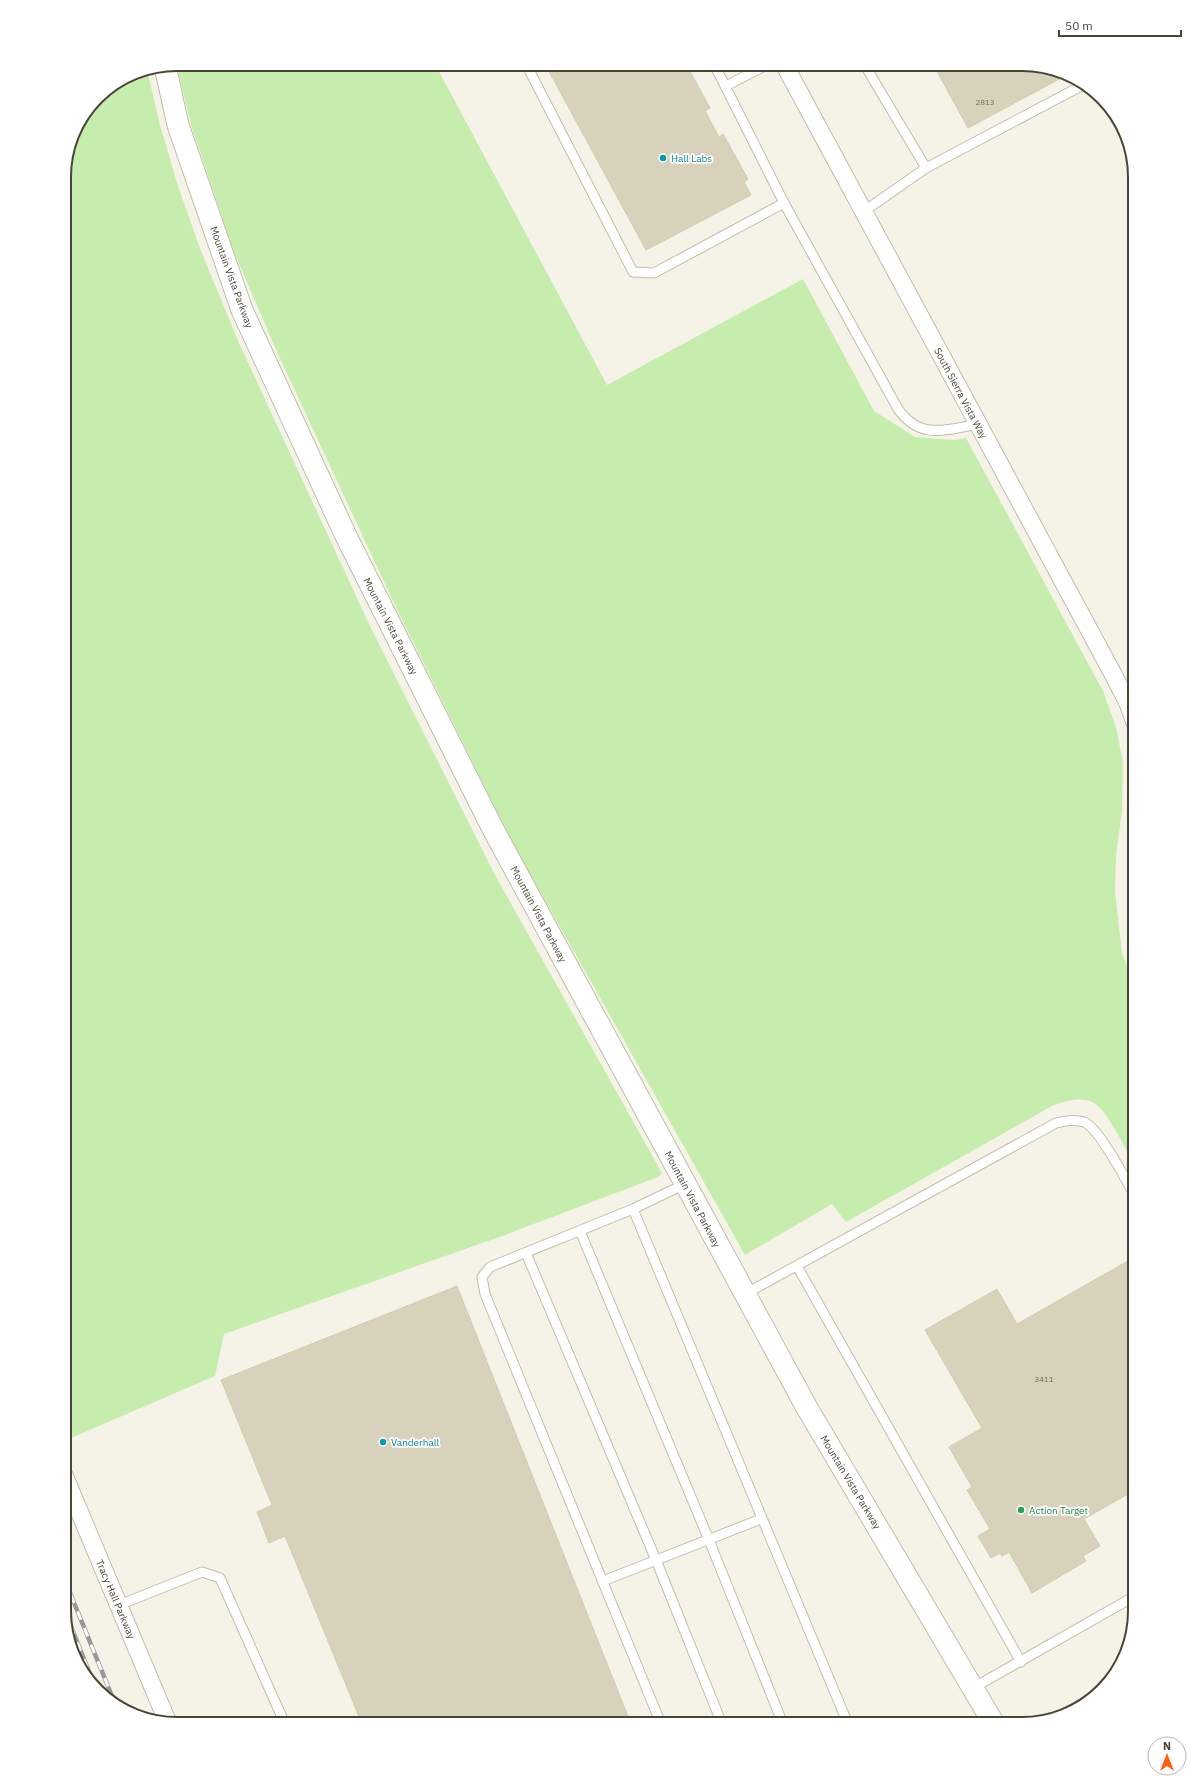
<svg xmlns="http://www.w3.org/2000/svg" width="1199" height="1788" font-family="'IBM Plex Sans',sans-serif">
	<style>
		.green { fill: #c6edad }
		.building { fill: #d8d2bc; stroke: #d4cbae }
		.lines { fill: none; stroke-linecap: round; stroke-linejoin: round }
		.service-casing { stroke: #c2bda9; stroke-width: 11 }
		.minor-casing { stroke: #c2bda9; stroke-width: 19 }
		.tertiary-casing { stroke: #c2bda9; stroke-width: 23 }
		.service { stroke: #fff; stroke-width: 9 }
		.minor { stroke: #fff; stroke-width: 17 }
		.tertiary { stroke: #fff; stroke-width: 21 }
		.rail-casing { stroke: #989898; stroke-width: 4.5 }
		.rail { stroke: #fff; stroke-width: 3; stroke-dasharray: 9; stroke-linecap: butt }
		.culture-dot { fill: #0f9aa8; stroke: #fff; stroke-width: 1.5 }
		.leisure-dot { fill: #2e9e5b; stroke: #fff; stroke-width: 1.5 }
		.labels { text-anchor: middle; stroke-width: 3.5; stroke-linejoin: round; paint-order: stroke }
		.number-label { font-size: 8px; fill: #6d6858 }
		.culture-label { font-size: 10px; fill: #0d838f; stroke: #fff; text-anchor: start }
		.street-label { font-size: 10px; fill: #494536; stroke: #fff }
		.leisure-label { font-size: 10px; fill: #27864d; stroke: #fff; text-anchor: start }
		.rim { fill: none; stroke: #494536; stroke-width: 2 }
	</style>
	<rect width="100%" height="100%" fill="#f5f3e8"/>
	<g class="green">
		<path d="M176,64H435L607,385L803,279L874,411L915,437L954,440L966,438L1103,691L1116,727L1123,763L1122,811L1116,856L1115,892L1122,953L1135,987V1165C1126,1151 1108,1111 1094,1103C1081,1096 1065,1101 1052,1106L846,1222L832,1204L745,1255L510,838L392,599L278,354L234,252L192,128Z"/>
		<polygon points="147,70 160,125 178,186 201,251 239,343 369,624 495,875 662,1173 658,1177 505,1235 224,1334 215,1376 64,1441 64,170 73,133 97,97 134,72"/>
	</g>
	<g class="building">
		<polygon points="545,64 686,64 710,108 705,111 719,137 723,134 748,179 744,182 751,195 646,250"/>
		<polygon points="933,64 1029,64 1065,76 968,128"/>
		<polygon points="1135,1257 1135,1490 1084,1519 1100,1546 1083,1556 1086,1561 1032,1593 1009,1552 1002,1556 1000,1553 991,1558 978,1536 990,1529 967,1490 972,1487 949,1447 982,1428 925,1330 997,1289 1017,1324"/>
		<polygon points="457,1286 631,1724 362,1724 285,1536 269,1543 257,1512 272,1505 221,1380"/>
	</g>
	<g class="lines">
		<g class="service-casing">
			<g id="service">
				<polyline points="526,64 633,272 654,273 784,203 714,64"/>
				<polyline points="864,64 926,168 1085,84"/>
				<polyline points="726,86 768,64"/>
				<path d="M784,203L898,409C920,440 945,430 978,424"/>
				<polyline points="863,212 926,168"/>
				<polyline points="685,1184 633,1209 848,1724"/>
				<polyline points="633,1209 490,1267 482,1277 485,1294 661,1724"/>
				<polyline points="580,1231 709,1540 783,1724"/>
				<polyline points="526,1253 656,1560 722,1724"/>
				<polyline points="797,1266 1021,1662"/>
				<path d="M745,1294L1056,1123C1065,1121 1074,1119 1084,1122C1099,1128 1126,1180 1135,1196"/>
				<polyline points="603,1581 761,1519"/>
				<polyline points="119,1605 202,1572 220,1578 285,1724"/>
				<polyline points="973,1688 1135,1596"/>
				<polyline points="1067,1712 1088,1700"/>
			</g>
		</g>
		<g class="minor-casing">
			<g id="minor">
				<polyline points="784,64 1113,674 1128,703 1135,723"/>
				<polyline points="64,1475 168,1723"/>
			</g>
		</g>
		<g class="tertiary-casing">
			<polyline id="tertiary" points="165,66 178,125 242,310 346,536 493,829 807,1408 994,1724"/>
		</g>
		<use href="#service" class="service"/>
		<use href="#minor" class="minor"/>
		<use href="#tertiary" class="tertiary"/>
		<g class="rail-casing">
			<g id="rail">
				<polyline points="64,1578 116,1706"/>
				<polyline points="64,1609 94,1684"/>
			</g>
		</g>
		<use href="#rail" class="rail"/>
	</g>
	<g class="culture-dot">
		<circle cx="663" cy="158" r="4"/>
		<circle cx="383" cy="1442" r="4"/>
	</g>
	<circle class="leisure-dot" cx="1021" cy="1510" r="4"/>
	<g class="labels">
		<g class="number-label">
			<text x="985" y="105">2813</text>
			<text x="1044" y="1382">3411</text>
		</g>
		<g class="culture-label">
			<text x="671" y="162">Hall Labs</text>
			<text x="391" y="1446">Vanderhall</text>
		</g>
		<g class="street-label">
			<text transform="translate(232 277) rotate(70)" y="4">Mountain Vista Parkway</text>
			<text transform="translate(961 393) rotate(62)" y="4">South Sierra Vista Way</text>
			<text transform="translate(391 626) rotate(63)" y="4">Mountain Vista Parkway</text>
			<text transform="translate(539 914) rotate(62)" y="4">Mountain Vista Parkway</text>
			<text transform="translate(693 1199) rotate(62)" y="4">Mountain Vista Parkway</text>
			<text transform="translate(851 1482) rotate(59)" y="4">Mountain Vista Parkway</text>
			<text transform="translate(116 1599) rotate(67)" y="4">Tracy Hall Parkway</text>
		</g>
		<g class="leisure-label">
			<text x="1029" y="1514">Action Target</text>
		</g>
	</g>
	<path d="M0 0H1199V1788H0ZM177 71H1022A106 106 0 0 1 1128 177V1611A106 106 0 0 1 1022 1717H177A106 106 0 0 1 71 1611V177A106 106 0 0 1 177 71Z" fill="#fff" fill-rule="evenodd"/>
	<path class="rim" d="M177 71H1022A106 106 0 0 1 1128 177V1611A106 106 0 0 1 1022 1717H177A106 106 0 0 1 71 1611V177A106 106 0 0 1 177 71Z"/>
	<g transform="translate(1167 1756)"><circle r="19" fill="#ffffff" stroke="#b6b5af"/>
	<path d="M0-3L7 15L0 10L-7 15Z" fill="#ff5e15"/>
	<text y="-6" font-size="11" font-weight="bold" text-anchor="middle" fill="#494536">N</text>
	</g>
	<path d="M1059 30v6h122v-6" fill="none" stroke="#494536" stroke-width="2"/>
	<text x="1065" y="30" font-size="12" fill="#494536" stroke="#ffffff" stroke-width="3" paint-order="stroke">50 m</text>
</svg>
